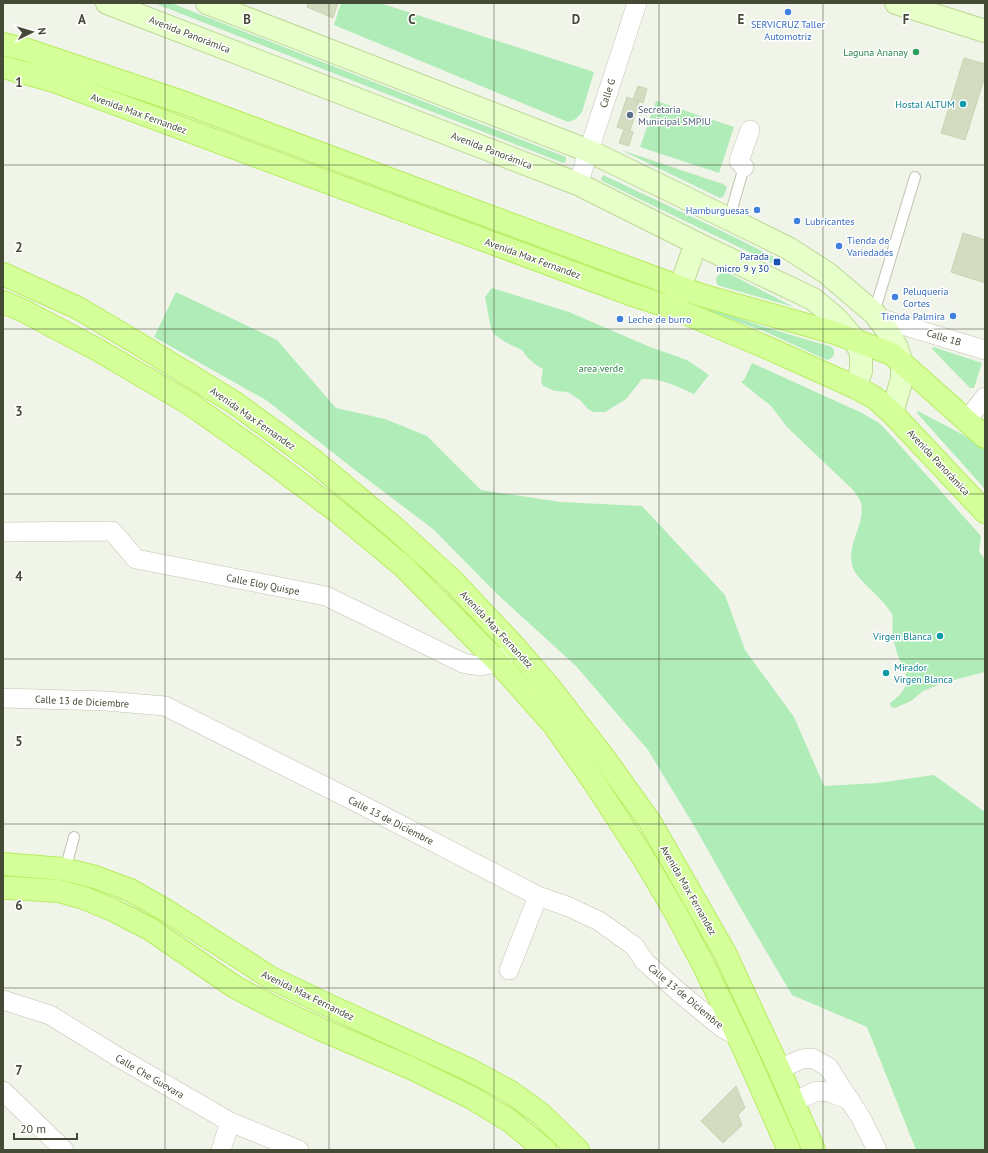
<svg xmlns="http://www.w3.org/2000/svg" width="988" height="1153" font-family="'PT Sans',sans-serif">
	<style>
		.green { fill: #afecb7 }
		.building { fill: #d3dbc0; stroke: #c9d4b0 }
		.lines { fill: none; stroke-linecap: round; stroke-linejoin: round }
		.lane-casing { stroke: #bdc5ad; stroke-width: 12 }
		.street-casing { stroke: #bdc5ad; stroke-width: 20 }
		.secondary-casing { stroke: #bcd995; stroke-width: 24 }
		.primary-casing { stroke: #b6ed5f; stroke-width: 24 }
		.lane { stroke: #fff; stroke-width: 10 }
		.street { stroke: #fff; stroke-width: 19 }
		.secondary { stroke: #e7ffc9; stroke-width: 22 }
		.primary { stroke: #d5ff98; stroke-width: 22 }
		.grid { fill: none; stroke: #444a36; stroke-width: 1; stroke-opacity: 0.55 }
		.shop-dot { fill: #3f7fe0; stroke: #fff; stroke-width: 1.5 }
		.leisure-dot { fill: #2e9e5b; stroke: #fff; stroke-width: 1.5 }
		.culture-dot { fill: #0f9aa8; stroke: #fff; stroke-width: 1.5 }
		.service-dot { fill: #5c6f8a; stroke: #fff; stroke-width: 1.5 }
		.transit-dot { fill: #1a4fb4; stroke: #fff; stroke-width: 1.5 }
		.labels { text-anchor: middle; stroke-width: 3; stroke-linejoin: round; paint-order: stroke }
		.shop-label { font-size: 10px; fill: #366cbe; stroke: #fff; text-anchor: start }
		.street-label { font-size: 10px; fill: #444a36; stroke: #fff }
		.leisure-label { font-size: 10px; fill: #27864d; stroke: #fff; text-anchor: end }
		.culture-label { font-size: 10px; fill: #0d838f; stroke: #fff; text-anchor: end }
		.service-label { font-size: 10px; fill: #4e5e75; stroke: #fff; text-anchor: start }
		.transit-label { font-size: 10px; fill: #164399; stroke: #fff; text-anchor: end }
		.park-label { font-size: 10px; fill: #248141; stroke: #fff }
		.grid-label { font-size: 13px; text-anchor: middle; font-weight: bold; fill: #444a36; stroke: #fff; stroke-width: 3; stroke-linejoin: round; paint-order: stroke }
	</style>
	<rect width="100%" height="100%" fill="#f1f5e9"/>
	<g class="green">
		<polygon points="154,3 171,3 566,157 566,161 563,163"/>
		<polygon points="341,3 380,3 594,72 582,112 576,119 568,122 334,25"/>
		<polygon points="656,101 734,127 719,173 640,147"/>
		<polygon points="621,150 723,184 727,187 724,196 720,198"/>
		<polygon points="603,175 724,232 778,259 779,263 776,265 602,181 601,179"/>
		<polygon points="721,272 726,272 794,307 720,286 717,284 716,278"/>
		<path d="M492,288L569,312L650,347L687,360L709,375L694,394C678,387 660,377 642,379L626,399L605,412H593L588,409L580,400L568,392L555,391L543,386L541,382L543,369L536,365L528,358L522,350L505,342L495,335L491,329L485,297Z"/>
		<polygon points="176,292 277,340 336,408 385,419 427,436 481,490 560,502 642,506 725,595 745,650 794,717 824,786 877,783 934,775 985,812 985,1150 916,1150 867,1027 792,995 743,912 693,824 648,750 576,666 497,594 433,529 355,470 266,400 154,337"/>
		<path d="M709,308L768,328L832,347C836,353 834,358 827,360L766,332L708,311Z"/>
		<polygon points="933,347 982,363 974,388 970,388 932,349"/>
		<path d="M752,363L862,413L879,423L887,431L981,536L979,552L985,559V672L946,682L923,691L911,701L895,708L891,707L890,703C912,687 909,678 898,656C896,651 895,644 893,639C891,631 894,622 892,614C891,612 888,609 887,607C879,596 857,579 853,568C845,544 866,526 861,503C859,498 856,494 853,490L787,427L771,406L741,382L744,380Z"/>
		<polygon points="918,411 973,440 985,448 985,489 917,413"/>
	</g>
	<g class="building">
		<polygon points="308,3 338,3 333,18 307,7"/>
		<polygon points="964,58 985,64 985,76 965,140 941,133"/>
		<polygon points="638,86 647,89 643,103 633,99"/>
		<polygon points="627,97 639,102 630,131 617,127"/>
		<polygon points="624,129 633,132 629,146 619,143"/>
		<polygon points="963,233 985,240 985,283 951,272"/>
		<polygon points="736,1086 745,1108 738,1115 742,1125 723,1143 701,1121"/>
	</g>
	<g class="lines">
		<g class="lane-casing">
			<g id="lane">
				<polyline points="729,219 744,167"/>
				<polyline points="874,313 915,177"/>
				<polyline points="63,869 68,859 74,837"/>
			</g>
		</g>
		<g class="street-casing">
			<g id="street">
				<polyline points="744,167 739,161 750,130"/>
				<polyline points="578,184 637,3"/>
				<polyline points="879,318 985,350"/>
				<polyline points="967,420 985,397"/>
				<path d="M3,532L112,531L136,559L326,596L463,663C483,668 492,666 508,653"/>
				<polyline points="3,698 106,701 165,706 358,803 538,896 569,907 599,921 634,946 645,962 680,993 721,1027 739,1037"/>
				<polyline points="509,970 538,896"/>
				<polyline points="3,1000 50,1015 118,1057 230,1122 299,1150"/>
				<polyline points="779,1069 802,1059 812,1058 828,1067 861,1118 877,1150"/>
				<polyline points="3,1091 64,1150"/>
				<polyline points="793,1102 817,1091 829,1092 850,1100"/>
				<polyline points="221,1150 230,1122"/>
			</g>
		</g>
		<g class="secondary-casing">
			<g id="secondary">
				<polyline points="107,3 578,184 696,243 813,299 837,319 855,340 861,354 861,371 855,387"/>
				<polyline points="207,3 589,151 729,219 788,248 827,273 874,313 889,333 897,348 902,364 902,379 892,413"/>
				<polyline points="896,3 985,31"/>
				<polyline points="674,305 696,243"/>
			</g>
		</g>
		<g class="primary-casing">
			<g id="primary">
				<polyline points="3,44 24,49 185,103 701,295 835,333 892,354 985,437"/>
				<polyline points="3,67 54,81 630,294 673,308 761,345 855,387 875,398 892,413 985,512"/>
				<polyline points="3,274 78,308 142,346 235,403 313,460 396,529 452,580 515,647 551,689 605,759 650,822 725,953 779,1069 814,1150"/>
				<polyline points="3,302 22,310 98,350 190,404 254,449 338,512 403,566 498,662 554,725 594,782 644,859 677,915 704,966 744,1049 789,1150"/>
				<polyline points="3,864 63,869 95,877 130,890 167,911 271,978 330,1006 472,1071 509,1091 541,1114 578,1150"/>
				<polyline points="3,888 11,888 59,891 84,898 115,911 150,929 235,987 271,1006 320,1029 411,1068 472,1098 510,1121 545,1150"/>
			</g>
		</g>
		<use href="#lane" class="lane"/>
		<use href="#street" class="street"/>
		<use href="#secondary" class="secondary"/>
		<use href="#primary" class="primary"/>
	</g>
	<path class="grid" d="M165,3V1150M329,3V1150M494,3V1150M659,3V1150M823,3V1150M3,165H985M3,329H985M3,494H985M3,659H985M3,824H985M3,988H985"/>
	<g class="shop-dot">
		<circle cx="788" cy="12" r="4"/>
		<circle cx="757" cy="210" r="4"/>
		<circle cx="797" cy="221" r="4"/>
		<circle cx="839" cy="246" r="4"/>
		<circle cx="895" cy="297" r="4"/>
		<circle cx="953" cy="316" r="4"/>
		<circle cx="620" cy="319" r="4"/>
	</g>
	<circle class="leisure-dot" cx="916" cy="52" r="4"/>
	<g class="culture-dot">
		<circle cx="963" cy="104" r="4"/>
		<circle cx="940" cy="636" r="4"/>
		<circle cx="886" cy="673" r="4"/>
	</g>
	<circle class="service-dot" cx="630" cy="115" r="4"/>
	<rect class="transit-dot" x="773" y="258" width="8" height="8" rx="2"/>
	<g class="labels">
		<g class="shop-label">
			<text x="788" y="28" text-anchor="middle">SERVICRUZ Taller<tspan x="788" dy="12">Automotriz</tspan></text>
			<text x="749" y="214" text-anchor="end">Hamburguesas</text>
			<text x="805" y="225">Lubricantes</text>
			<text x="847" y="244">Tienda de<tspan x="847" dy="12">Variedades</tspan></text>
			<text x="903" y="295">Peluqueria<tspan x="903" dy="12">Cortes</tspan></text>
			<text x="945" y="320" text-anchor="end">Tienda Palmira</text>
			<text x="628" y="323">Leche de burro</text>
		</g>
		<g class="street-label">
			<text transform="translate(190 34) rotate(21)" y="4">Avenida Panorámica</text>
			<text transform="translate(607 93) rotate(-72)" y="4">Calle G</text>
			<text transform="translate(139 113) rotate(20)" y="4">Avenida Max Fernandez</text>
			<text transform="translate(492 150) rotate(21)" y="4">Avenida Panorámica</text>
			<text transform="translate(533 258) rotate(20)" y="4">Avenida Max Fernandez</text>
			<text transform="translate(944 337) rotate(17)" y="4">Calle 1B</text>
			<text transform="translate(253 418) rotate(35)" y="4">Avenida Max Fernandez</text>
			<text transform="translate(939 462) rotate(47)" y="4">Avenida Panorámica</text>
			<text transform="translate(263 584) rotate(11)" y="4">Calle Eloy Quispe</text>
			<text transform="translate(497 629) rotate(47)" y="4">Avenida Max Fernandez</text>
			<text transform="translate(82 701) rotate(3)" y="4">Calle 13 de Diciembre</text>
			<text transform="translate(391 820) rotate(27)" y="4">Calle 13 de Diciembre</text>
			<text transform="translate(689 890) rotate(60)" y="4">Avenida Max Fernandez</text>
			<text transform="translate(308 995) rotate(26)" y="4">Avenida Max Fernandez</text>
			<text transform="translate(686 996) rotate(40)" y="4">Calle 13 de Diciembre</text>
			<text transform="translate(150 1076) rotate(30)" y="4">Calle Che Guevara</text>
		</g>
		<g class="leisure-label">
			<text x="908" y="56">Laguna Ananay</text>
		</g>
		<g class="culture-label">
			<text x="955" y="108">Hostal ALTUM</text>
			<text x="932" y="640">Virgen Blanca</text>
			<text x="894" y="671" text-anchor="start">Mirador<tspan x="894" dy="12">Virgen Blanca</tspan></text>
		</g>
		<g class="service-label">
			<text x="638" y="113">Secretaria<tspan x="638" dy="12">Municipal SMPIU</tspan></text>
		</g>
		<g class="transit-label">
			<text x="769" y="260">Parada<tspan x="769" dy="12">micro 9 y 30</tspan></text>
		</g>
		<g class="park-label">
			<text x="601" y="372">area verde</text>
		</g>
	</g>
	<g class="grid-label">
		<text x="82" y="24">A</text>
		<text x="247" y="24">B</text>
		<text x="412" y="24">C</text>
		<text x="576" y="24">D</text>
		<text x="741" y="24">E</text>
		<text x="906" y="24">F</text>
		<text x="19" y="87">1</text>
		<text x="19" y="252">2</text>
		<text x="19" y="416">3</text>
		<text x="19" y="581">4</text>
		<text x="19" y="746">5</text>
		<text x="19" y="910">6</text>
		<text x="19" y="1075">7</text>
	</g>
	<rect width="988" height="1153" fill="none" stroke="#444a36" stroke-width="8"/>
	<g transform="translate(32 32) rotate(85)" stroke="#ffffff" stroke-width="3" paint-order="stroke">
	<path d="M0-3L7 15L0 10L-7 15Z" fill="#444a36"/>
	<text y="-6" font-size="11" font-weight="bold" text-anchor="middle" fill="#444a36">N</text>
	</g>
	<path d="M14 1133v6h63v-6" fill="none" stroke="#444a36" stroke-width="2"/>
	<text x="20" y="1133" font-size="12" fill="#444a36" stroke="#ffffff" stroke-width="3" paint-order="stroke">20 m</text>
</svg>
